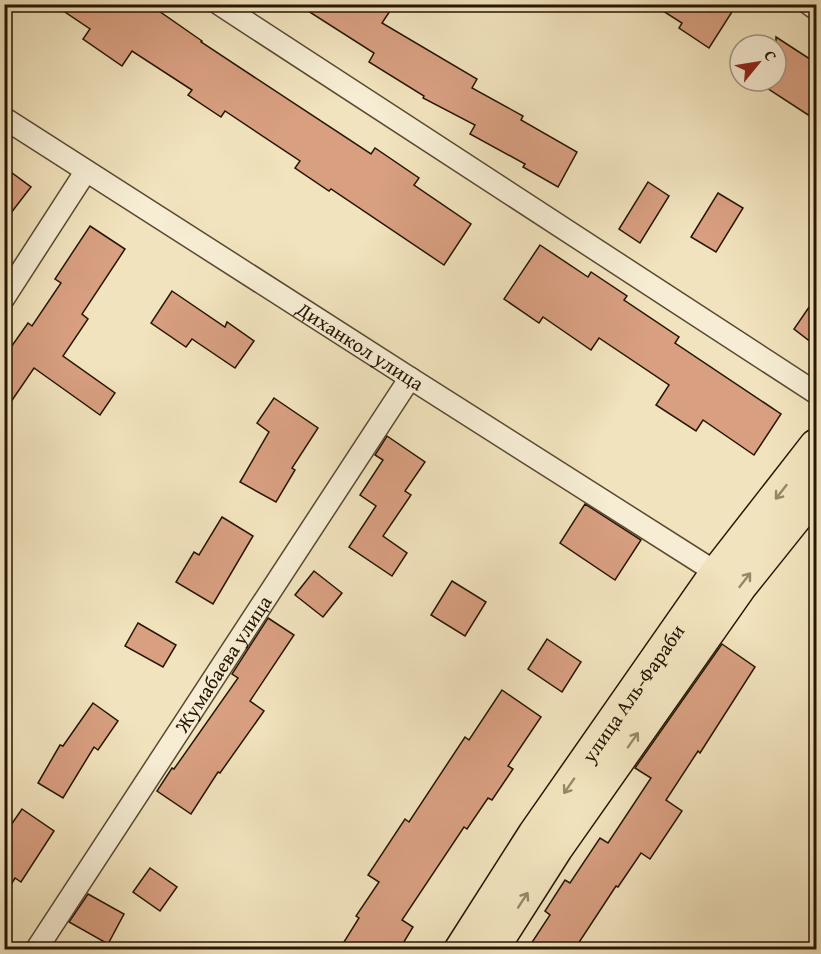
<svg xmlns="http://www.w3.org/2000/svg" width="821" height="954" font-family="'Gentium Book Plus',serif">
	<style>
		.building { fill: #d89f81; stroke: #261602; stroke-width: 1.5 }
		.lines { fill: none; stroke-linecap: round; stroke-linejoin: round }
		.minor-casing { stroke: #594931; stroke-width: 24 }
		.primary-casing { stroke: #261602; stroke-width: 36 }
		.minor { stroke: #f6edd4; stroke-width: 21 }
		.primary { stroke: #f1e3bd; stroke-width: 33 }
		.oneway { stroke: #968769 }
		.labels { text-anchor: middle; stroke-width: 6; stroke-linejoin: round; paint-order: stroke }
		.street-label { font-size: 20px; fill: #261602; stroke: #f6edd4 }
	</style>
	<rect width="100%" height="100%" fill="#f1e3bd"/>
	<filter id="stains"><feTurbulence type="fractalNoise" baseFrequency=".00333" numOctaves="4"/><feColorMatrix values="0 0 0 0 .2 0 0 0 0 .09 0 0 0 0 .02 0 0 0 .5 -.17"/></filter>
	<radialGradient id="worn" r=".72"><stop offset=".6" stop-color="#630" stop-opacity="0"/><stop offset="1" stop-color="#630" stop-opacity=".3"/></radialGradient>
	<g class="building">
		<polygon points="53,4 163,4 159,11 202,41 201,42 371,154 375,148 419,178 414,185 471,224 444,265 331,189 329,191 295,168 300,161 225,111 221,117 188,95 192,90 132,51 122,66 83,39 90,29"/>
		<polygon points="297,4 380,4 390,11 382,23 477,79 472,88 523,116 521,120 577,152 558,187 523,167 525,164 470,134 475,125 423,98 424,96 369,62 374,53"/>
		<polygon points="652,4 737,4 709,48 679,28 682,23"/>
		<polygon points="776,37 816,63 816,120 756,81 776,81"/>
		<polygon points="4,167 31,187 4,222"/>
		<polygon points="648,182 669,196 640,243 619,229"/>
		<polygon points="718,193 743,208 716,252 691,237"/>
		<polygon points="90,226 125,249 82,314 88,319 63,356 115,393 100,415 34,368 4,412 4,357 28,323 32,326 61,283 55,279"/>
		<polygon points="540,245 588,277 591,272 627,296 624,300 679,337 675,343 781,414 754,455 703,420 696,431 656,405 669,385 599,338 591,350 543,317 539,323 504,299"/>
		<polygon points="172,291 225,327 227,322 254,341 235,368 192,339 186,347 151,323"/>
		<polygon points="816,297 816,346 794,329"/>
		<polygon points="274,398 318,428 292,468 295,470 276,502 240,482 269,432 257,423"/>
		<polygon points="387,436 425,462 405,491 411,495 383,536 407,553 392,576 349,547 376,506 360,495 383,460 375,455"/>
		<polygon points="585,504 641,540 615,580 560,543"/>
		<polygon points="222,517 253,536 213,604 176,582 194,552 199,555"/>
		<polygon points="314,571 342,593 323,617 295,595"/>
		<polygon points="452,581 486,602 465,636 431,615"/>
		<polygon points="268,618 294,635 250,701 264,711 220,773 218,772 191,814 157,791 172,768 174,769 238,678 232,674"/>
		<polygon points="138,623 176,645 163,667 125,646"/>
		<polygon points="547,639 581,662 562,692 528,669"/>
		<polygon points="722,644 755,667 700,753 698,751 666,800 682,811 650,859 641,853 618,887 616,886 574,950 527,950 550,915 545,911 565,880 570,883 600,838 608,843 651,778 635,768"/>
		<polygon points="502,690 541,717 508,766 513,769 492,800 488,798 467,829 464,827 402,920 413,927 399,950 339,950 359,918 356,916 379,882 368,875 405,819 409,822 465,737 469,740"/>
		<polygon points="93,703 118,721 98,750 94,747 63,798 38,783 60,745 63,746"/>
		<polygon points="22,809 54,831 21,882 15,878 4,896 4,835"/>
		<polygon points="150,868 177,887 160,911 133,892"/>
		<polygon points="88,894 124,914 108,944 69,922"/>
	</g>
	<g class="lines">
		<g class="minor-casing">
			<g id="minor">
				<polyline points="219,4 816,393"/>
				<polyline points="809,4 816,9"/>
				<path id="s1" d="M4,118L410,378L717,573"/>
				<polyline points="4,298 86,171"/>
				<path id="s2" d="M36,950L410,378"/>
			</g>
		</g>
		<g class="primary-casing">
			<g id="primary">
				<path id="s3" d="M461,950L535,834L717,573L816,446"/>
				<polyline points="491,950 556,848 740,586 816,491"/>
			</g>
		</g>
		<use href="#minor" class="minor"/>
		<use href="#primary" class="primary"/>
	</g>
	<defs><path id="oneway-shaft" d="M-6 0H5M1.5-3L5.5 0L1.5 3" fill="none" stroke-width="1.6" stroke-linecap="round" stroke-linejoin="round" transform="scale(1.5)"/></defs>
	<g class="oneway">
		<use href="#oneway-shaft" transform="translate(781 492) rotate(128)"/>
		<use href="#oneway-shaft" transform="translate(745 580) rotate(-52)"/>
		<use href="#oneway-shaft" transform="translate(633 740) rotate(-55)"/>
		<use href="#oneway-shaft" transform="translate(569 786) rotate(125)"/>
		<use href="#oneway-shaft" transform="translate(523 900) rotate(-57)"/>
	</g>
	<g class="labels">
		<g class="street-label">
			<text dy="7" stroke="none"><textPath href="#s1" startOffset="423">Диханкол улица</textPath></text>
			<text dy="7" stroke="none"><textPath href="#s2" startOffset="342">Жумабаева улица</textPath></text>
			<text dy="7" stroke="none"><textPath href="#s3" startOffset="309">улица Аль-Фараби</textPath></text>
		</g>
	</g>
	<rect width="821" height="954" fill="none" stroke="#f1e3bd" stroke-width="24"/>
	<rect x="6" y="6" width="809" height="942" fill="none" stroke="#261602" stroke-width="3"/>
	<rect x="12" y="12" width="797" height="930" fill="none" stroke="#261602" stroke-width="1.5"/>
	<g transform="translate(758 63) rotate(60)"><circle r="28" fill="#f6edd4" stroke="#a39780" stroke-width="1.5"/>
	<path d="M0-4.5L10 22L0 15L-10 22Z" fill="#8f2418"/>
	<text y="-9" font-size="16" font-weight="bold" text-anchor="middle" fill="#261602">С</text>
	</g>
	<rect width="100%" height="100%" filter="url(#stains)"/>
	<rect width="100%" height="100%" fill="url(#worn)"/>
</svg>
